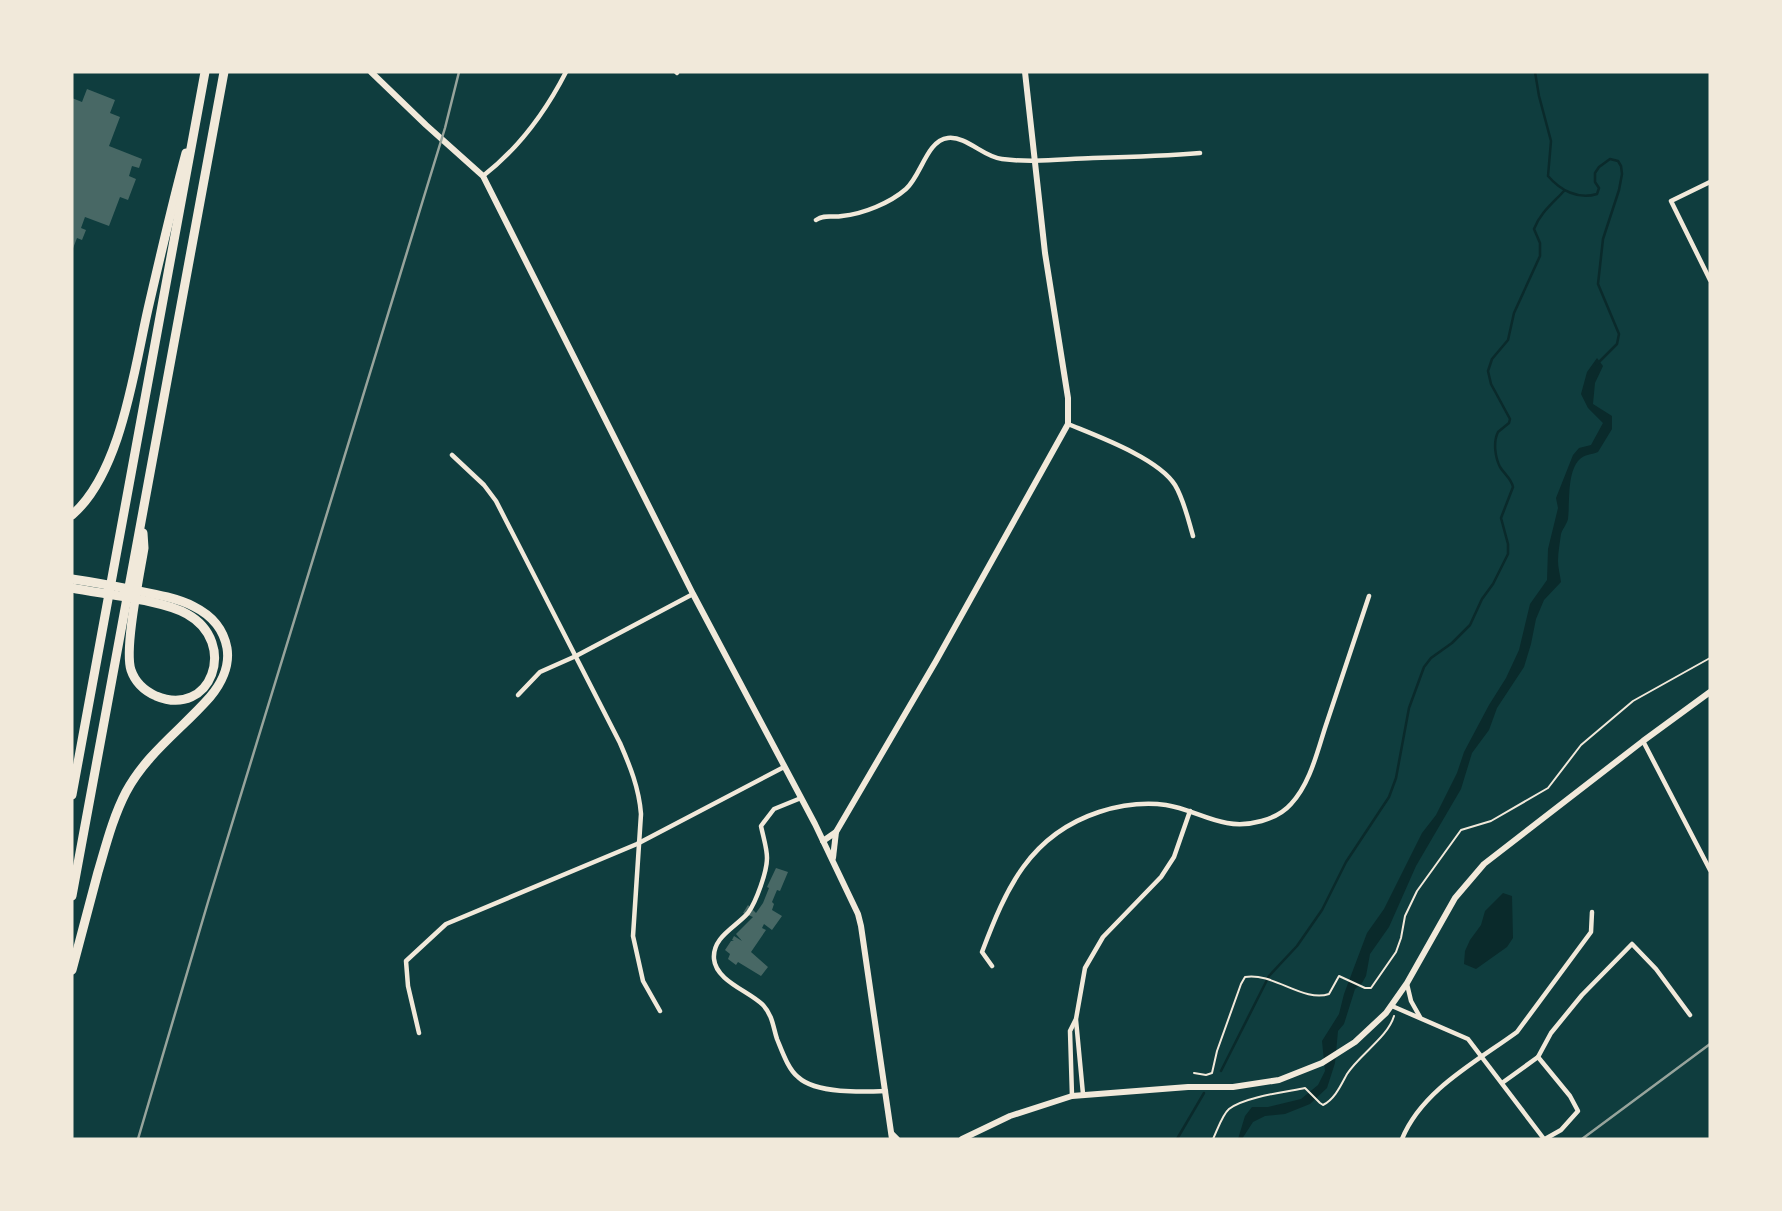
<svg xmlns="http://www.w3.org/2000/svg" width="1782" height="1211" font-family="'Source Serif 4',serif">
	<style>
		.water { fill: #0a2a2b }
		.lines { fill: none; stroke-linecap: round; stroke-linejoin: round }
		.stream { stroke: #0a2a2b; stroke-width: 2.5 }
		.building { fill: #486865 }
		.path { stroke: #f1e9da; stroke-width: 2 }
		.minor { stroke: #f1e9da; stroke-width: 4.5 }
		.tertiary { stroke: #f1e9da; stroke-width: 6 }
		.secondary { stroke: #f1e9da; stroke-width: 6 }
		.motorway { stroke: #f1e9da; stroke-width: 9 }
		.rail { stroke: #97a49c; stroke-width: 2.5 }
	</style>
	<rect width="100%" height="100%" fill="#0f3d3e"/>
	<g class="water">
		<path d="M1597,358L1603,366L1595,383L1593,404L1612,416V429L1598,452C1591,455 1584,454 1578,461C1567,475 1570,502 1568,519C1567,524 1563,528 1561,534C1560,542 1558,552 1558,561C1558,567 1560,575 1561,582L1544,600L1536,619L1531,644L1524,667L1497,708L1489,730L1472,753L1461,789L1416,866L1389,927L1370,954L1366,976L1362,983L1355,989L1344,1024L1338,1031L1335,1063L1327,1088L1310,1104L1285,1114L1265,1116L1253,1122L1242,1139H1238L1245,1116L1252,1107H1268L1301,1099L1318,1085L1325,1071L1322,1041L1339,1014L1344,994L1367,933L1384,909L1422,833L1436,815L1457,773L1464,752L1489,705L1506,678L1519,650L1530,604L1547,580L1548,549L1558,508L1556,498L1573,455L1579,448L1591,445L1603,423L1588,408L1581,394L1587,372Z"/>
		<polygon points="1503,893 1512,896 1513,938 1507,947 1476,969 1464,964 1465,951 1470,940 1481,925 1485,911"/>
	</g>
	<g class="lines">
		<g class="stream">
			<path d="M1535,72L1539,96L1551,141L1548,176C1560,190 1578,200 1597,194L1599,188L1595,182V173L1599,167L1610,159L1618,161L1621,166L1622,174L1619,190L1603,239L1598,284L1619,334L1617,344L1597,364"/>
			<path d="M1221,1071L1269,976L1297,946L1322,910L1346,862L1389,797L1396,778L1409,708L1424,667L1431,658L1452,643L1470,625L1482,599L1493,584L1508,554V544L1501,518L1513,487C1511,478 1505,475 1500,467C1495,457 1493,442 1498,432L1509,423L1510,419L1491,384L1488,371L1492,359L1508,340L1514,313L1540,256V243L1534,229C1540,213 1553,203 1564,191"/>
			<polyline points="1177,1139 1204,1093"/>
		</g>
	</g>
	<g class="building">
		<polygon points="87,89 115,100 110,113 120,117 109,146 142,159 139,168 132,166 129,176 136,179 128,200 120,197 109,226 85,217 81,228 86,230 82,240 77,238 72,251 72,98 82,102"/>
		<polygon points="776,868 788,872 780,891 777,890 772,902 774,904 772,910 782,916 772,930 764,924 762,928 766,930 751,952 768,967 761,976 738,962 736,965 728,959 730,954 725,950 731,941 734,941 732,940 734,936 742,941 736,934 753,917 743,913 748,905 756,913 763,903 769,888 767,887"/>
	</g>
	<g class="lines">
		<g class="path">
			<path d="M1194,1073L1206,1075L1212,1073L1217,1051L1241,984L1245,977C1273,972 1304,1003 1329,994L1339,976L1365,988H1371L1396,952L1401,938L1405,916L1417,891L1461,830L1491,821L1548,788L1581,745L1633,701L1710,658"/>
			<path d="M1213,1139C1217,1131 1222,1115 1229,1109C1244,1097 1285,1092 1305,1088L1320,1103L1323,1105C1335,1099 1341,1085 1347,1074C1359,1055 1388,1037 1394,1016"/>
		</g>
		<g class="minor">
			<polyline points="676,72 677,73"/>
			<path d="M483,176C518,149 546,111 566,72"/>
			<polyline points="1710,182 1671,201 1710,280"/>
			<path d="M816,220C825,214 832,218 842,216C863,214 890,203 906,189C921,176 927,140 948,138C967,136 983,157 1002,159C1032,163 1062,159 1093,158C1129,157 1164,156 1200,153"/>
			<path d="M1068,424C1097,436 1158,458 1175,485C1184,500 1188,519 1193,536"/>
			<path d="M452,455L484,485L496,501L620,743C630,766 639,788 641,814L633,936L643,981L660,1011"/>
			<polyline points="518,695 540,672 576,656 693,594"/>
			<polyline points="1643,741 1710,870"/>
			<path d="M801,798L774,809L761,826C763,836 767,848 767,858C767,872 756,902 748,913C736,927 712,937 714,959C716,981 749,991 763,1005C773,1016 773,1027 777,1039C782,1051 788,1069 798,1077C816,1094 863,1092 886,1091"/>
			<path d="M992,966L982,952C1006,889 1029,835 1099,812C1121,805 1143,802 1166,805C1187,808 1207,820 1227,823C1248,827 1277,820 1291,804C1311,783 1318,748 1327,722C1341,680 1355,638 1369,596"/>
			<polyline points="1407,984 1411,1001 1420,1017"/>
			<polyline points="1392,1006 1468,1039 1544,1139"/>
			<polyline points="1076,1020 1083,1094"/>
			<polyline points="419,1033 408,986 406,961 446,924 637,844 784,767"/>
			<polyline points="1538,1057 1570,1096 1578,1111 1561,1130 1545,1139"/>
			<polyline points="1502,1083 1538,1057 1551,1033 1582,995 1632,944 1656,969 1690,1015"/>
			<polyline points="1072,1096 1070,1031 1076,1019 1085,968 1103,937 1161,877 1174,857 1190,811"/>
			<path d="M1402,1139C1422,1090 1476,1062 1517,1032L1591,932L1592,912"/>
		</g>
		<g class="tertiary">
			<polyline points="371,72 426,125 483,176 693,594 815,824 858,914 861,926 892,1139"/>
			<polyline points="823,841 836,832 936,661 1068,424 1068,398 1045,253 1025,72"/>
			<polyline points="833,858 836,832"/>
		</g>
		<g class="secondary">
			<polyline points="892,1134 897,1139"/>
			<polyline points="962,1139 1010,1116 1072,1096 1188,1087 1233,1087 1279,1080 1322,1063 1355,1042 1386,1013 1407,983 1455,898 1484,864 1643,741 1710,692"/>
		</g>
		<g class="motorway">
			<path d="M72,515C121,473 134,370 148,309C160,257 172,205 186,153"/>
			<path d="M72,579C93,582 114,586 134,590C170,597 219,604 227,648C230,666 221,684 210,697C181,730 147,753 126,792C113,817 106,845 98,872C89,905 81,937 72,970"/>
			<path d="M72,588C101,594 163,600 187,614C239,643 211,719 156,696C145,691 135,682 131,670C124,649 140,573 144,548L143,533"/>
			<polyline points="72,795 205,72"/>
			<polyline points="72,896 224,72"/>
		</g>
		<g class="rail">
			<polyline points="138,1139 208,902 445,128 459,72"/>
			<polyline points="1582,1139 1710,1044"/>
		</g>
	</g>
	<rect width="1782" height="1211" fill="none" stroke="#f1e9da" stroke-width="147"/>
</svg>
